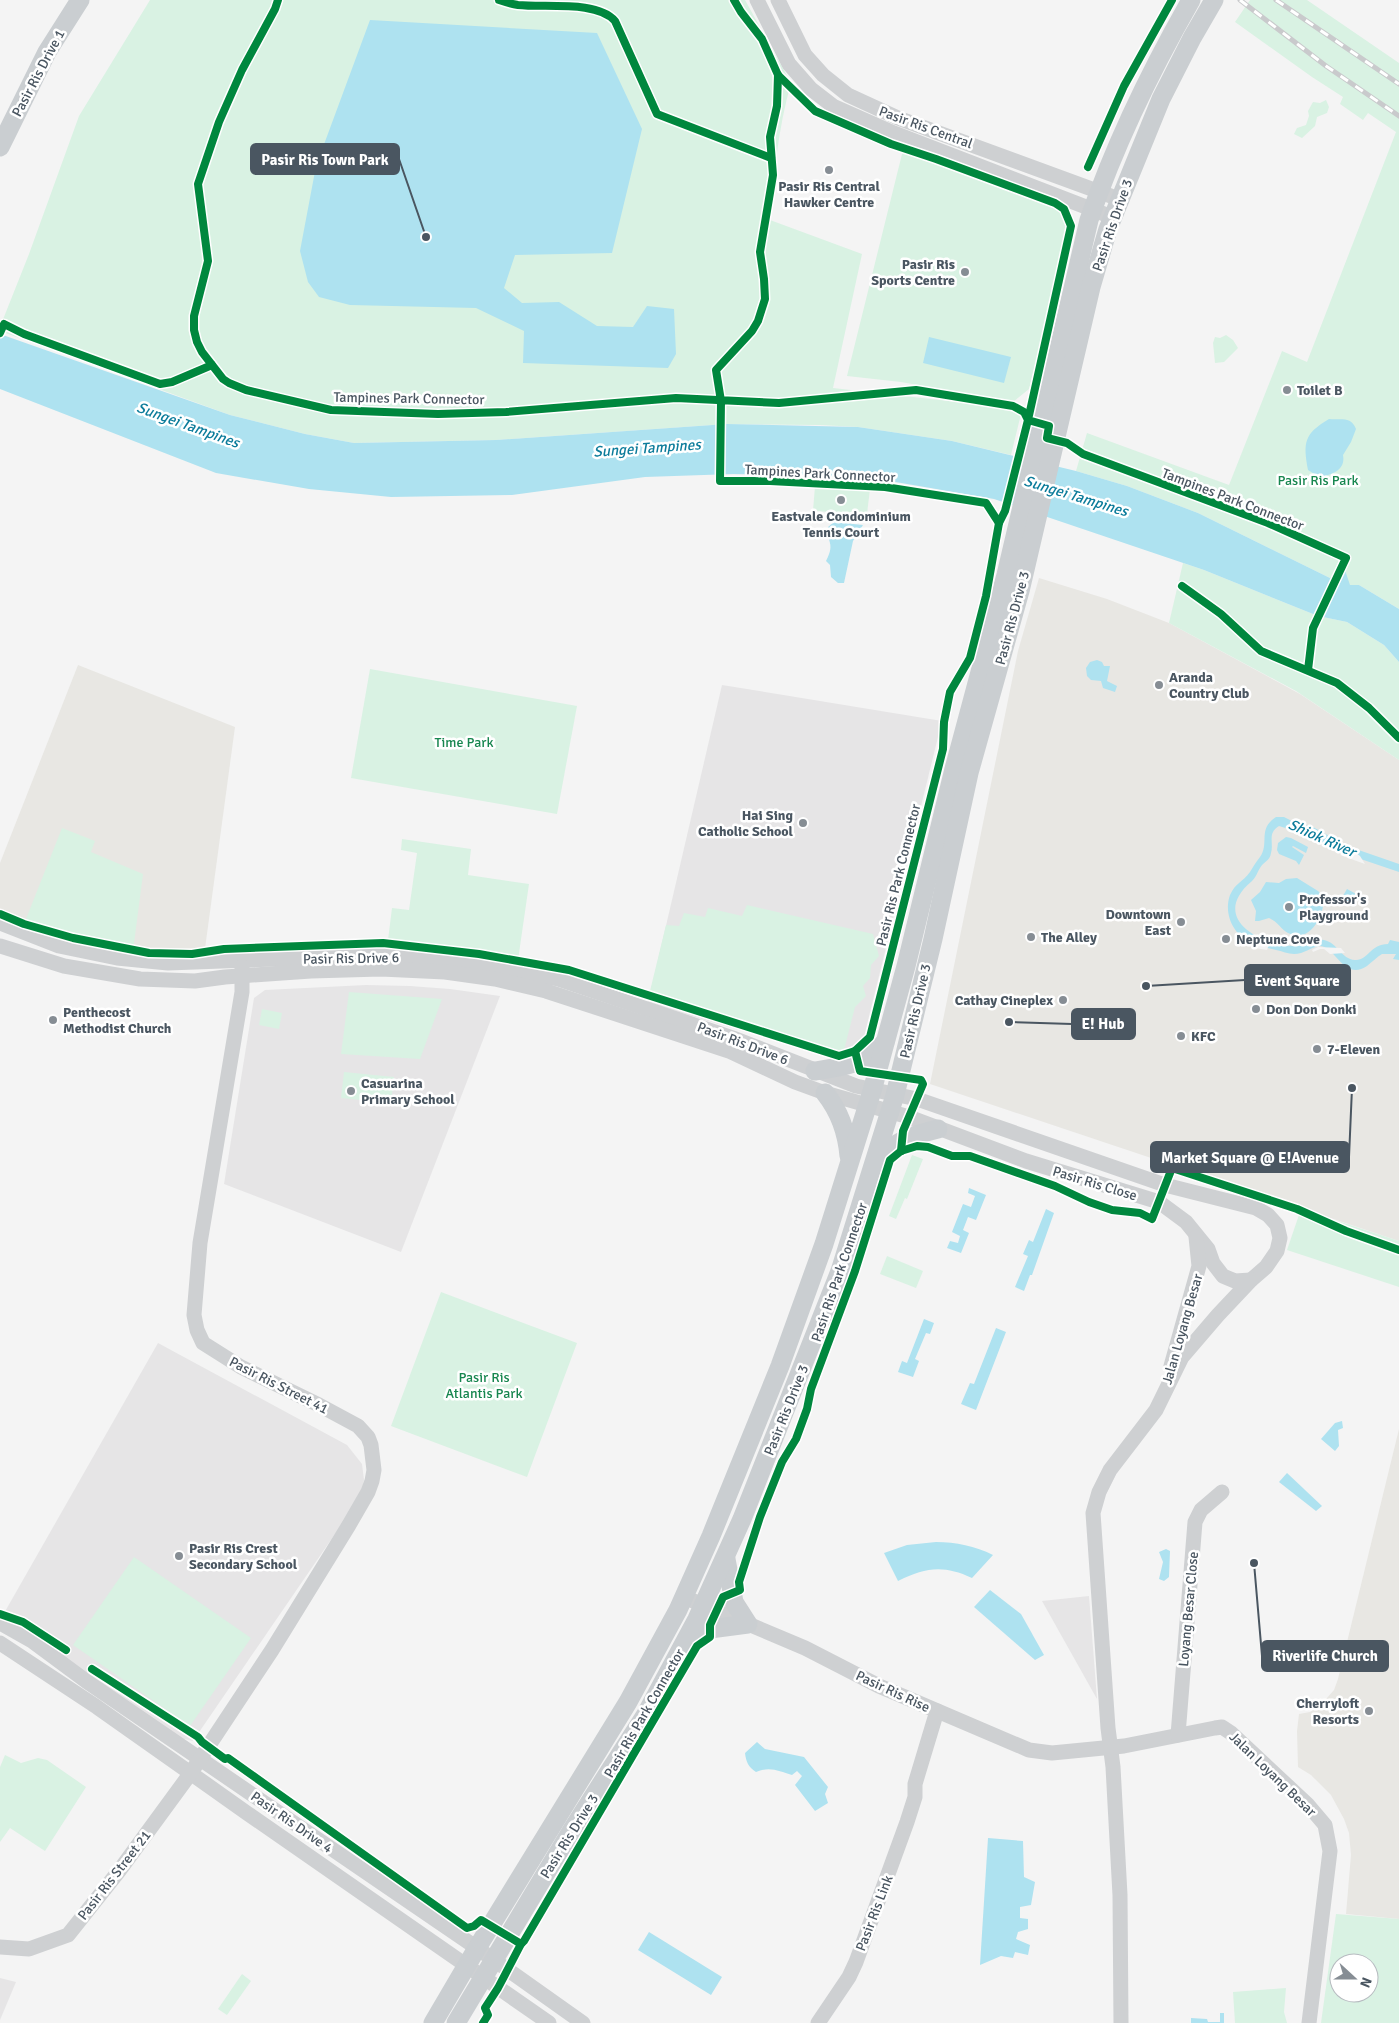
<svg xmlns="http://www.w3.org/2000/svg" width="1399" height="2023" font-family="Signika,sans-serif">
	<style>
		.commercial { fill: #e8e7e3 }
		.education { fill: #e6e5e6 }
		.green { fill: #d9f2e3; fill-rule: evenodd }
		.water { fill: #aee2f0 }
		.pier { fill: #f4f4f4 }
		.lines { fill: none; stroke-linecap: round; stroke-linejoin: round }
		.minor { stroke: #ced0d2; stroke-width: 15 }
		.major { stroke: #caced1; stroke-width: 19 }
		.rail-casing { stroke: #c9cacc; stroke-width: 5 }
		.rail { stroke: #fff; stroke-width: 3; stroke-dasharray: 9; stroke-linecap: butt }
		.cycleway-casing { stroke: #fff; stroke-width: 11 }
		.cycleway { stroke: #00873e; stroke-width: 8 }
		.poi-dot { fill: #868d94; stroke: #fff; stroke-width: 2 }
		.labels { text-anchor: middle; stroke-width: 5; stroke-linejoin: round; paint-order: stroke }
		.street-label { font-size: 14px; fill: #4a5661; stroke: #fff }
		.poi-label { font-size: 14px; font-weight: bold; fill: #4a5661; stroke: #fff; text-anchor: start }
		.park-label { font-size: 14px; fill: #17864f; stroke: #fff }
		.water-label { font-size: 15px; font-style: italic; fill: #0c7c9b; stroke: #fff }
		.leader { fill: none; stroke: #4a5661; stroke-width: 2 }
		.callout-dot { fill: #4a5661; stroke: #fff; stroke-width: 2 }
		.callout { fill: #4a5661; stroke: #4a5661; stroke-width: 2 }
		.callout-label { font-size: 15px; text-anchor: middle; font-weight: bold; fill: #fff }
	</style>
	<rect width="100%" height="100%" fill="#f4f4f4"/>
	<g class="commercial">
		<polygon points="1039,578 1107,599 1169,623 1300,694 1399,760 1399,1241 930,1084 1018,651"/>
		<polygon points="78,665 235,727 204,956 105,951 0,914 0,863"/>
		<polygon points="1399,1429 1399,1919 1346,1914 1351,1855 1349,1833 1344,1819 1331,1795 1311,1775 1298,1767 1297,1731 1299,1714 1310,1712 1320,1706 1334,1690 1338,1679"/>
	</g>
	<g class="education">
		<polygon points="722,685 942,721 857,1065 648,1003"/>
		<polygon points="366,985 410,986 450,989 500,996 401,1252 224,1184 254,998 265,990"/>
		<polygon points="158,1343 347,1445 362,1464 364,1480 361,1496 193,1741 180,1738 3,1615"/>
		<polygon points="1089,1596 1097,1699 1042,1601"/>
		<polygon points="0,1978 16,1982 0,2020"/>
	</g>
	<g class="green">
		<path d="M150,0H745L791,83C778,129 774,174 770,220L862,254L833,388L993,406L1021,414L1011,455L952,441L858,427L820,425L727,424L496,440L354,443L305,434L230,415L0,331V327L29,254L79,116Z"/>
		<polygon points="1250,0 1307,0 1399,63 1399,609 1359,585 1350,585 1330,578 1198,513 1127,486 1076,471 1087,433 1229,485 1282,351 1307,362 1396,132 1368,113 1363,120 1340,104 1343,97 1312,77 1235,22"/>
		<polygon points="1326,100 1329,107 1327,113 1317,117 1315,126 1302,138 1294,134 1297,128 1306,125 1309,116 1308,111 1313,102 1320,103"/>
		<path d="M903,150L1056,206C1061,210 1067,215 1068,222C1070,235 1057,261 1057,278L1029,389L1013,402L901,382L847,376Z"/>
		<polygon points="1226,335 1233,340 1238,348 1224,362 1215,363 1213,343 1215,337 1220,338"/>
		<polygon points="815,486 870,489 867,514 813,511"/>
		<polygon points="1183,563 1204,570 1318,616 1347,622 1384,645 1399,662 1399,760 1296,691 1169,623"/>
		<polygon points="370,669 577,706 557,814 351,778"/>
		<polygon points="62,828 95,841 91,852 143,874 133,951 24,924"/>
		<polygon points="402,839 471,849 468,875 529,884 518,960 388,940 392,908 409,910 417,853 401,850"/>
		<polygon points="747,905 873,934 879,956 871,965 870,978 863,986 866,996 855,1007 843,1054 650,991 666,925 679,926 684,913 705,917 708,908 742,916"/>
		<polygon points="349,992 442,999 420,1059 341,1054"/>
		<polygon points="262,1009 282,1013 279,1029 259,1025"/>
		<polygon points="344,1072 394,1077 391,1103 341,1098"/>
		<polygon points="912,1155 923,1159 907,1199 905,1198 896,1219 889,1216"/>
		<polygon points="1301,1209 1399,1241 1399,1287 1287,1250"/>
		<polygon points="887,1256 923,1271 916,1288 880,1274"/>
		<polygon points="441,1292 577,1343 527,1477 391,1426"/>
		<polygon points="134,1557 251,1638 190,1726 73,1645"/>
		<polygon points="5,1755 21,1763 38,1758 47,1760 86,1787 45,1851 10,1828 0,1842 0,1767"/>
		<path d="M1336,1914L1399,1919V2023H1321ZM1339,1963H1369V1993H1339Z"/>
		<polygon points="242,1974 251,1981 227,2015 218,2009"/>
		<polygon points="1286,1988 1284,2012 1287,2023 1235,2023 1233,1992"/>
	</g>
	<g class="water">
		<polygon points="370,20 597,33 642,129 612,253 515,255 504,288 522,303 559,302 597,326 633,327 647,306 674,309 676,354 668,368 523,363 524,331 476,308 350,305 319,297 308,282 300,251 316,166"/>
		<polygon points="0,334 230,415 305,434 354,443 496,440 727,424 858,427 952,441 1076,471 1127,486 1198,513 1330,578 1345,570 1350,585 1359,585 1399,609 1399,662 1384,645 1347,622 1318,616 1204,570 994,499 884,480 803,475 733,474 645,477 512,495 391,497 309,489 216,473 0,389"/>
		<polygon points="929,337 1011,357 1004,383 923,363"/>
		<path d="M1329,419C1342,420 1351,416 1356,429L1351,442L1343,455C1346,470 1332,475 1319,477L1308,470C1303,442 1304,434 1329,419Z"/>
		<path d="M834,522L863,525L853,541L844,583H838L831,577L830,565L826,561C836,542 826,543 828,527Z"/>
		<polygon points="1097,660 1102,662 1104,666 1110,666 1107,681 1117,686 1115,692 1103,688 1101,681 1091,680 1087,676 1086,668 1090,662"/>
		<path d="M1276,817H1284L1296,823L1313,827L1347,846L1399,864V872L1337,851L1311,836L1279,826C1267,833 1274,843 1271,853C1270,861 1263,862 1260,868C1257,873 1256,877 1252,881C1209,917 1258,945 1295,946C1306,946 1313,938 1324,940C1338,943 1341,959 1355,960C1368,961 1370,944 1388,944L1390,940L1399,942V960L1393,959L1396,954H1382C1377,957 1372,962 1367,966C1344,982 1335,945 1319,946C1311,947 1304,954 1294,954C1288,954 1282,951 1276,950C1269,948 1261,947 1254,944C1234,937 1223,914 1230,895C1236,882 1243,882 1250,872C1253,867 1256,862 1260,857C1270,843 1257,829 1276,817Z"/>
		<polygon points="1286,837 1291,838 1308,847 1306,853 1293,846 1292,847 1304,855 1299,865 1296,861 1279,854 1277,850 1278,843"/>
		<path d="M1297,878L1318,891L1324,897C1324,915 1311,944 1288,933C1281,929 1277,921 1269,918L1259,921H1255L1256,911L1251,900L1260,892L1266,882L1279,883L1286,879Z"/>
		<polygon points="1347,889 1358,895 1352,906 1341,899"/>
		<polygon points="969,1188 986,1195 976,1220 968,1217 963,1230 969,1233 961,1253 947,1248 950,1241 958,1243 960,1236 952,1232 963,1204 971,1207 975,1196 968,1193"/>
		<polygon points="1046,1209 1054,1213 1032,1275 1030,1275 1024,1291 1015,1287 1028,1256 1023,1254 1029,1240 1033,1242"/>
		<polygon points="924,1319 934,1323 930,1334 926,1333 915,1359 919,1361 913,1377 898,1372 902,1361 907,1363"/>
		<polygon points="996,1328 1006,1332 976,1410 961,1404 970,1383 974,1384"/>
		<polygon points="1342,1421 1343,1428 1338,1430 1339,1446 1335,1451 1321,1439 1335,1423"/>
		<polygon points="1287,1473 1322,1506 1316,1511 1279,1482"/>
		<path d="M936,1542C956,1542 975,1546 993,1555L972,1578C944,1565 926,1567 898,1581L884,1553L907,1545Z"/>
		<polygon points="1166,1549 1170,1551 1169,1577 1164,1581 1159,1579 1163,1562 1159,1552"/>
		<polygon points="990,1590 1021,1614 1044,1655 1035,1660 974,1607"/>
		<path d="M757,1742L765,1749L804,1757L828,1787L825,1794L828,1803L815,1811L795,1785L802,1776L797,1771L792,1775C779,1771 770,1766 756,1772C748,1767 746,1761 745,1753Z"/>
		<polygon points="988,1838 1023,1841 1024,1877 1035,1882 1031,1905 1020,1907 1020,1918 1028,1919 1028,1929 1018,1932 1016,1939 1030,1945 1028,1955 1015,1952 1013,1958 1001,1956 980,1965"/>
		<polygon points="649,1932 722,1977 711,1995 638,1950"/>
		<polygon points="1220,2013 1224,2013 1224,2023 1191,2023 1191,2018 1207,2019 1208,2022 1220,2022"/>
	</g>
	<g class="pier">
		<polygon points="1344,852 1356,853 1360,856 1365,864 1340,855"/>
		<polygon points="1260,935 1271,938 1267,950 1255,948"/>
		<polygon points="1318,947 1341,948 1345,953 1330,954 1324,949 1320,949 1313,952 1312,950"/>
	</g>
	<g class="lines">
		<g class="minor">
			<polyline points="757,0 789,64 811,89 833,106 894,133 1112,217"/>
			<polyline points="778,0 805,55 823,75 848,95 898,118 1119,199"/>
			<polyline points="0,923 59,946 117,958 168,963 381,955 478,964 558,979 733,1038 856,1086 917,1099 1165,1185 1256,1208 1268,1215 1277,1225 1280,1238 1277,1251 1266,1267 1251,1280 1218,1315 1182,1357 1156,1410 1110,1470 1099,1492 1093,1513 1108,1728 1113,1767 1120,1895 1121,2023"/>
			<polyline points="0,946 64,966 140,979 195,981 225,977 311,971 381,969 445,972 495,979 546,991 729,1051 795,1082 825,1093 909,1117 1026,1161 1159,1202 1186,1222 1208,1249 1213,1263 1223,1276 1235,1281 1251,1280"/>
			<polyline points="1171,1366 1199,1266 1196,1237"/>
			<polyline points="684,1597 805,1648 879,1686 1029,1750 1052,1753 1124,1746 1215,1728 1222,1727 1231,1733 1308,1805 1325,1825 1330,1851 1309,2023"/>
			<polyline points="0,1623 32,1641 86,1681 477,1948 583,2023"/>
			<polyline points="0,1643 97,1707 247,1813 549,2023"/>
			<polyline points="1178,1735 1195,1522 1201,1510 1222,1492"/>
			<polyline points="0,1947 29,1949 68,1935 119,1871 190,1774 272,1650 349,1525 368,1492 372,1481 374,1470 371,1445 368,1437 358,1426 319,1405 241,1367 203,1343 197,1330 194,1315 200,1243 242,992 242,967"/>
			<polyline points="818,2023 849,1977 856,1962 907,1822 915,1797 915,1784 937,1711"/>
		</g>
		<g class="major">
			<polyline points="0,147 47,52 80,0"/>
			<path d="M815,1071C842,1067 867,1064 885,1042"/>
			<path d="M825,1093C840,1112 847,1132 849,1156"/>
			<path d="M877,1162C897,1139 910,1136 938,1129"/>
			<polyline points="685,1644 710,1629 748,1624 734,1602 726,1559"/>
			<path d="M433,2023L477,1948L628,1702L678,1610L711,1536L780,1366L824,1244L872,1091L906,966L954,769L1006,575L1089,220C1115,144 1151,70 1191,0"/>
			<polyline points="456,2023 573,1828 646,1714 697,1619 742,1519 840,1271 895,1095 933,939 969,773 1020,591 1091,287 1108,229 1161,99 1192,38 1214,0"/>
		</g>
		<g class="rail-casing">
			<g id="rail">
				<polyline points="1240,0 1326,66 1399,116"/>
				<polyline points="1276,0 1399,84"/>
			</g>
		</g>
		<use href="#rail" class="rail"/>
		<g class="cycleway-casing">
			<g id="cycleway">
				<polyline points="278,0 275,9 242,70 219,122 198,184 208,261 194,316 194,330 197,342 202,352 223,379 229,383 246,390 331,410 438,414 506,412 676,398 779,403 916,390 1013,406 1024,412 1028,420 1005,511 999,523 986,503 885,487 770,481 720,481 721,401 716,370 752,331 758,321 765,299 764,279 760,252 773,175 770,137 777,106 778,75"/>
				<path d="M499,0C505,2 511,4 518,5C545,8 597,0 615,21L657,114L771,158"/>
				<polyline points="734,0 741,12 762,39 778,75 815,111 891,144 936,159 1055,203 1064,209 1071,226 1028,420 1049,426 1047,438 1067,443 1083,454 1268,523 1346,558 1313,628 1308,670"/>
				<polyline points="1088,167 1124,86 1172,0"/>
				<polyline points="0,333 4,324 24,334 160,384 172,382 212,365"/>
				<polyline points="1182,586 1221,614 1261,651 1337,683 1369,708 1399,738"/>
				<polyline points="0,914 24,924 73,938 149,953 192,954 224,949 383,943 479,954 569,970 839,1056 855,1051"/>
				<polyline points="901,1151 903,1131 923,1084 921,1080 860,1071 855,1051 870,1037 943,749 944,722 950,692 970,658 986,596 999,523"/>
				<polyline points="0,1614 23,1622 66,1650"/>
				<polyline points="92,1669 198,1737 202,1742 225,1759 228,1758 467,1928 474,1926 481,1920 521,1944"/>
				<polyline points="483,2023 488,2015 485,2008 498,1988 521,1944 524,1941 697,1646 710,1637 710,1625 723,1597 740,1590 739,1582 760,1517 782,1462 796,1439 807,1409 811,1389 855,1271 890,1160 901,1151 917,1146 928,1147 952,1156 970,1156 1055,1186 1089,1202 1112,1210 1140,1213 1152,1219 1172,1168 1297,1209 1346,1231 1399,1250"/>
			</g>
		</g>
		<use href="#cycleway" class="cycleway"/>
	</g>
	<g class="poi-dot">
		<circle cx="829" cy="170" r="5"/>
		<circle cx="965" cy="272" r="5"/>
		<circle cx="1287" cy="390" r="5"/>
		<circle cx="841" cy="500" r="5"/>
		<circle cx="1159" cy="685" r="5"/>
		<circle cx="803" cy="823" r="5"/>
		<circle cx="1289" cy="907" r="5"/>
		<circle cx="1181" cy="922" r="5"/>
		<circle cx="1031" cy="937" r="5"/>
		<circle cx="1226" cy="939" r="5"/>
		<circle cx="1063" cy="1000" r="5"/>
		<circle cx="1256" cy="1009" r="5"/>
		<circle cx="53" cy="1020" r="5"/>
		<circle cx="1181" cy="1036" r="5"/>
		<circle cx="1317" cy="1049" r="5"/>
		<circle cx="351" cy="1091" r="5"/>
		<circle cx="179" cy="1556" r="5"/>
		<circle cx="1369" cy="1711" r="5"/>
	</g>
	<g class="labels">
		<g class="street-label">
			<text transform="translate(38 73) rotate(-62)" y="5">Pasir Ris Drive 1</text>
			<text transform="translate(926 127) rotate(20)" y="5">Pasir Ris Central</text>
			<text transform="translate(1112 225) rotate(-71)" y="5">Pasir Ris Drive 3</text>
			<text transform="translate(409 398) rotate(1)" y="5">Tampines Park Connector</text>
			<text transform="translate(820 473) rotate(3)" y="5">Tampines Park Connector</text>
			<text transform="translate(1233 499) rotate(21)" y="5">Tampines Park Connector</text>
			<text transform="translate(1012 618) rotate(-75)" y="5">Pasir Ris Drive 3</text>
			<text transform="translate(898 875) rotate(-76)" y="5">Pasir Ris Park Connector</text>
			<text transform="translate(351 958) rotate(-1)" y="5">Pasir Ris Drive 6</text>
			<text transform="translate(915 1011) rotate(-77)" y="5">Pasir Ris Drive 3</text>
			<text transform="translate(743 1043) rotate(21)" y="5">Pasir Ris Drive 6</text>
			<text transform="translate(1095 1183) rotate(17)" y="5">Pasir Ris Close</text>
			<text transform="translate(839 1272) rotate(-71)" y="5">Pasir Ris Park Connector</text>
			<text transform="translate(1182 1329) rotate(-74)" y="5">Jalan Loyang Besar</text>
			<text transform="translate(279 1385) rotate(27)" y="5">Pasir Ris Street 41</text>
			<text transform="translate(786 1410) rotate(-68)" y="5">Pasir Ris Drive 3</text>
			<text transform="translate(1188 1609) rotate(-85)" y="5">Loyang Besar Close</text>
			<text transform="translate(893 1691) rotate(25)" y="5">Pasir Ris Rise</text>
			<text transform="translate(644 1713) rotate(-60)" y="5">Pasir Ris Park Connector</text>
			<text transform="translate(1273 1774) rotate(44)" y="5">Jalan Loyang Besar</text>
			<text transform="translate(292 1822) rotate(35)" y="5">Pasir Ris Drive 4</text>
			<text transform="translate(569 1836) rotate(-58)" y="5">Pasir Ris Drive 3</text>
			<text transform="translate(114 1875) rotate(-52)" y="5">Pasir Ris Street 21</text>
			<text transform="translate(874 1913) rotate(-69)" y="5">Pasir Ris Link</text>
		</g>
		<g class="poi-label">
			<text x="829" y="191" text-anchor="middle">Pasir Ris Central<tspan x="829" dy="16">Hawker Centre</tspan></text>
			<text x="955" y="269" text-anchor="end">Pasir Ris<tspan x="955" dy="16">Sports Centre</tspan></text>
			<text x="1297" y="395">Toilet B</text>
			<text x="841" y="521" text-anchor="middle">Eastvale Condominium<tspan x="841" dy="16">Tennis Court</tspan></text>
			<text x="1169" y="682">Aranda<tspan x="1169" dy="16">Country Club</tspan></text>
			<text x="793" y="820" text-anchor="end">Hai Sing<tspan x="793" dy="16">Catholic School</tspan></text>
			<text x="1299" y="904">Professor's<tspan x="1299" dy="16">Playground</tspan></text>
			<text x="1171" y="919" text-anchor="end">Downtown<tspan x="1171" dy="16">East</tspan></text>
			<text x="1041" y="942">The Alley</text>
			<text x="1236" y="944">Neptune Cove</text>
			<text x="1053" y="1005" text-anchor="end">Cathay Cineplex</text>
			<text x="1266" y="1014">Don Don Donki</text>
			<text x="63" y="1017">Penthecost<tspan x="63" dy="16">Methodist Church</tspan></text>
			<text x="1191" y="1041">KFC</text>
			<text x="1327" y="1054">7-Eleven</text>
			<text x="361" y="1088">Casuarina<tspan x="361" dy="16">Primary School</tspan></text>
			<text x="189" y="1553">Pasir Ris Crest<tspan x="189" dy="16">Secondary School</tspan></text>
			<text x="1359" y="1708" text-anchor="end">Cherryloft<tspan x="1359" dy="16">Resorts</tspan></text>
		</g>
		<g class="park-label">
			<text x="1318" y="485">Pasir Ris Park</text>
			<text x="464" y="747">Time Park</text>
			<text x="484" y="1382">Pasir Ris<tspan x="484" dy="16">Atlantis Park</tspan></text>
		</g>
		<g class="water-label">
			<text transform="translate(188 425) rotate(20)" y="5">Sungei Tampines</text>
			<text transform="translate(647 448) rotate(-4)" y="5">Sungei Tampines</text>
			<text transform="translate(1076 496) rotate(17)" y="5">Sungei Tampines</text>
			<text transform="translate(1322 838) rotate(24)" y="5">Shiok River</text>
		</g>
	</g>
	<path class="leader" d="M426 237L399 159M1146 986L1245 980M1009 1022L1072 1024M1352 1088L1349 1157M1254 1563L1262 1656"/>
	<g class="callout-dot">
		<circle cx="426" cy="237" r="5"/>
		<circle cx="1146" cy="986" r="5"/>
		<circle cx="1009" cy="1022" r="5"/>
		<circle cx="1352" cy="1088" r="5"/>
		<circle cx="1254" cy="1563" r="5"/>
	</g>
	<g class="callout">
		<rect x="251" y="144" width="148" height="30" rx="5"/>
		<rect x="1245" y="965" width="105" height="30" rx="5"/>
		<rect x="1072" y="1009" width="63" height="30" rx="5"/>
		<rect x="1151" y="1142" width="198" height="30" rx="5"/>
		<rect x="1262" y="1641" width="126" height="30" rx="5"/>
	</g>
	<g class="callout-label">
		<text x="325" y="165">Pasir Ris Town Park</text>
		<text x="1297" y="986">Event Square</text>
		<text x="1103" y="1029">E! Hub</text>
		<text x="1250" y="1163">Market Square @ E!Avenue</text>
		<text x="1325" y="1661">Riverlife Church</text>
	</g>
	<g transform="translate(1354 1978) rotate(111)"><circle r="24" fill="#ffffff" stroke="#b7bbc0"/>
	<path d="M0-4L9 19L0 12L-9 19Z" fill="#868d94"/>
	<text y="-8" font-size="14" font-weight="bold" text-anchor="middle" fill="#4a5661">N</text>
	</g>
</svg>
